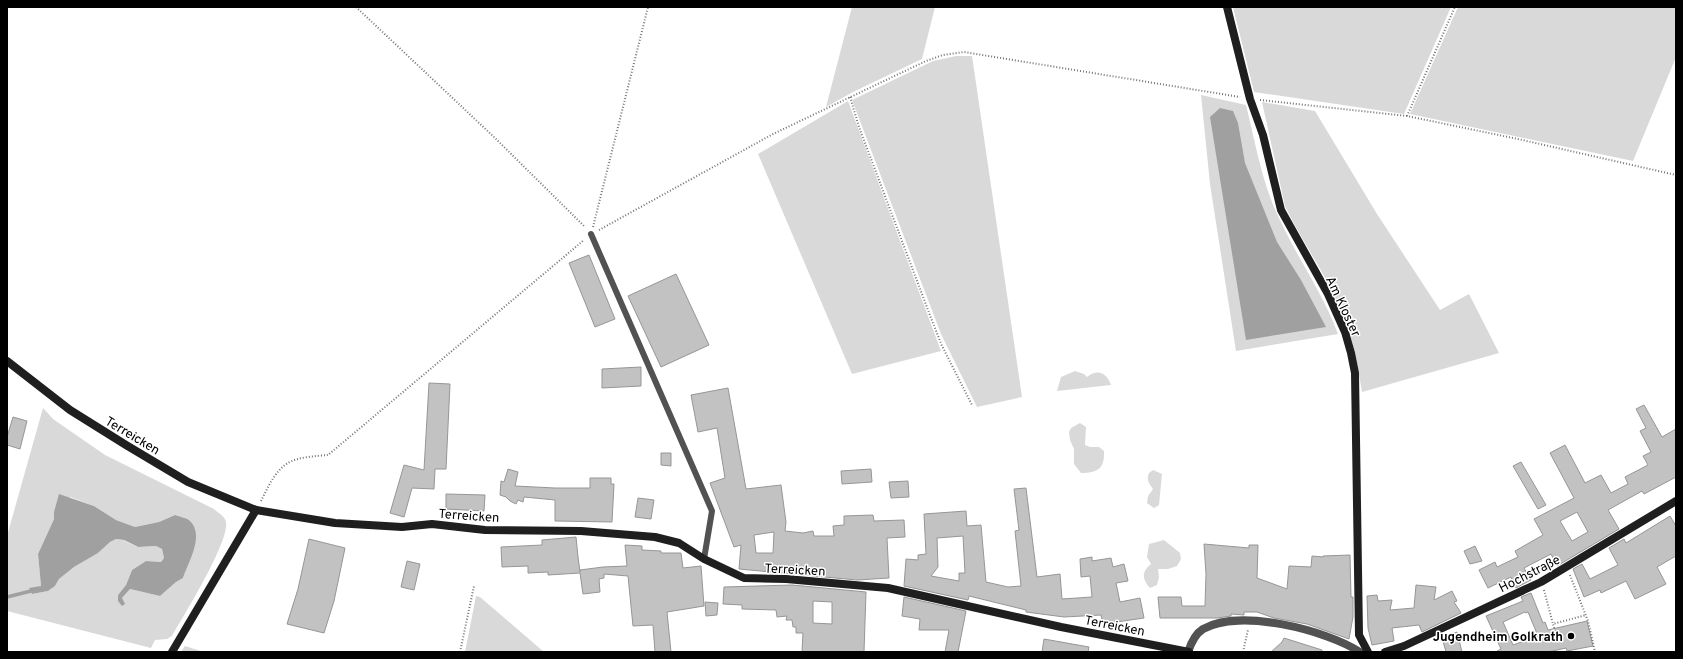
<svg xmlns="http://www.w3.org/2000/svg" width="1683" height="659" font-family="Overpass,sans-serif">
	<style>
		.green { fill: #d9d9d9; fill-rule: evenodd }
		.water { fill: #a0a0a0 }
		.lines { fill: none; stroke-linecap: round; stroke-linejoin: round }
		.stream { stroke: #a0a0a0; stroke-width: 3.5 }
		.building { fill: #c2c2c2; stroke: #969696; fill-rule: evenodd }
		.path { stroke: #747474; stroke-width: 2; stroke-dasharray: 1 2; stroke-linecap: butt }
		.lane { stroke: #525252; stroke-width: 6 }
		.street { stroke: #525252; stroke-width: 8 }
		.secondary { stroke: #1f1f1f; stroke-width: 8 }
		.poi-dot { fill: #000; stroke: #fff; stroke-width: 1.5 }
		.labels { text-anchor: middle; stroke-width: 3; stroke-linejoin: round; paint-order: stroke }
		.street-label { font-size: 13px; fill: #000; stroke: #fff }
		.poi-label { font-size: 13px; font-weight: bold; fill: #000; stroke: #fff; text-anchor: end }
	</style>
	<rect width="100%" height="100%" fill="#fff"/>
	<g class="green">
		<polygon points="852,7 935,7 922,59 853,92 826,107"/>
		<polygon points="1233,7 1451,7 1404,114 1254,92"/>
		<polygon points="1458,7 1676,7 1676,57 1633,161 1410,114"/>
		<polygon points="956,56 972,56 1022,397 977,407 941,334 852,100 933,61"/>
		<path d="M1201,95L1246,105C1256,145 1262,185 1281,222C1299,261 1323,293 1338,334L1236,351L1210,184Z"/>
		<polygon points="848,101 941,351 852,374 758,154"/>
		<path d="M1262,102L1315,111L1377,214L1440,310L1469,294L1499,353L1362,392C1358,367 1354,342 1344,318C1329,278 1303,244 1285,206Z"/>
		<path d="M1075,371L1084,374L1087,377C1098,368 1107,373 1111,385L1057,391L1061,377Z"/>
		<path d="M43,408L53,419L105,455L214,509C218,513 225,516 226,522C230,541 183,617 172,636L167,639L155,640L151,648L7,611V536ZM70,497L94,506L116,520L135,527L159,522L175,515L188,562L183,578L176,582L160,596L130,589L122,598L118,595L126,585L132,570L146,561L161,562L164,558L162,549L156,546L137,547L123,540L116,539L110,542L98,553L74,567L59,579L55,586L48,591L32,594L31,591L41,586L38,554L54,519V512Z"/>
		<path d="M1080,423L1086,427L1085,445L1090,447H1099L1104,451C1105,469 1097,473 1081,473L1074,464V449L1070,440L1069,432L1071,428Z"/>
		<path d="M1153,470L1162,474L1159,505L1154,508L1147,503L1148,496L1153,489C1149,483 1146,480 1149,473Z"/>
		<path d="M1164,540L1180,553L1181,559L1177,566L1168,569H1158L1159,577L1157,585L1150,588C1142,579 1141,572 1151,564L1147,557L1149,544Z"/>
		<polygon points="476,596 480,597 544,652 465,652"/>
		<polygon points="185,646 204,652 181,652"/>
	</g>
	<g class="water">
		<polygon points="1220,108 1233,111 1238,123 1245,163 1277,242 1301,280 1326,327 1246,340 1210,117"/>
		<path d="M59,494L94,506L116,520L135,527L159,522L175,515C180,517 187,518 190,521C205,536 188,562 183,578L176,582L160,596L130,589L122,598L125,604L122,606L118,601V595L126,585L132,570L146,561L161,562L164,558L162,549L156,546L138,547L124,540L116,539L110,542L98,553L74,567L59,579L55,586L48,591L32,594L29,588L41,586L38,554L54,519V512Z"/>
	</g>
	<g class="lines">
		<polyline class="stream" points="7,597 31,591"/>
	</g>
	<g class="building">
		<polygon points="589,255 615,319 595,327 569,263"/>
		<polygon points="676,274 709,345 661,367 628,296"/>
		<polygon points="641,367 641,386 602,388 602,369"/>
		<polygon points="429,383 450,384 446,469 435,469 434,489 412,488 404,517 390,513 404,465 424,470"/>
		<path d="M728,388L746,489L781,485L786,522L785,531L803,533L813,531L814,536H834L833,526L844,525V516L873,515L874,521L904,520L905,537L887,538L889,578L857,580L739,569L741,545L734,547L710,483L725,478L717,428L698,432L691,395ZM774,532L773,553H756L754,535Z"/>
		<path d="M1644,405L1662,437L1676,429V477L1644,494L1642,491L1608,510L1619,529L1557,566L1551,554L1524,568L1531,580L1527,582L1516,588L1511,577L1488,588L1479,570L1495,562L1497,567L1518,557L1515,551L1543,535L1534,519L1574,498L1550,453L1565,445L1585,483L1601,475L1611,493L1628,484L1625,477L1648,465L1643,456L1651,452L1640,431L1646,428L1636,409ZM1577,512L1588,532L1572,541L1560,521Z"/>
		<polygon points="13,417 27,421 20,449 7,445 7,437"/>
		<polygon points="661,453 671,453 671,466 661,465"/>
		<polygon points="1521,462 1546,505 1538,509 1513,466"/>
		<polygon points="508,469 518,472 515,486 555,488 590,488 590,478 611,478 611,484 614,484 612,522 555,521 555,500 524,497 523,502 518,500 516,504 510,501 506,497 500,495 501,481 504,482"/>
		<polygon points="871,469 872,482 842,484 841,471"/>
		<polygon points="908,481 909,497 891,498 889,482"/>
		<path d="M1026,488L1037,577L1060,574L1062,599L1092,597L1090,576L1081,577L1080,559L1092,557V561L1111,558L1113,567L1124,564L1128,581L1116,583L1120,602L1140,598L1144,618L1103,624L1101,615L1064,617L1026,612V610L969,596L968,600L904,586L906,559L918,560V555L926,554L924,514L966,511L967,526L981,525L986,582L1008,587L1021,586L1015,531L1019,530L1014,489ZM963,536L965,573H959V581L931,576L938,567L937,538Z"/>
		<polygon points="446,494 485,495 484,511 446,509"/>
		<polygon points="638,498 654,500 651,519 635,517"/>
		<polygon points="1670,516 1676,526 1676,556 1657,567 1666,584 1635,599 1626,581 1601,593 1600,590 1584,597 1573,569 1582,564 1590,579 1618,565 1609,548 1624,539 1626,543"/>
		<polygon points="576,537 578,557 580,572 580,570 603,567 627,566 625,545 642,546 642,550 661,551 661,553 681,553 683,568 701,566 704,606 667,612 671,652 655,652 653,625 633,626 628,576 604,574 604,578 599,579 600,592 583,594 580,573 548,575 548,572 528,573 528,566 502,567 501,547 542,545 542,540"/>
		<polygon points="309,539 345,548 334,601 324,633 287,624 298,589"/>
		<polygon points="1204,544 1249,548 1249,545 1258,545 1257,578 1287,589 1289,566 1311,567 1312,556 1323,557 1323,556 1350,555 1351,597 1353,597 1353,617 1349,639 1307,624 1274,618 1257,612 1244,612 1244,615 1231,614 1231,616 1217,618 1160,618 1158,597 1181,597 1182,606 1205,606 1206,574"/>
		<polygon points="1475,546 1482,561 1470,564 1464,551"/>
		<polygon points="407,561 420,564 414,590 401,587"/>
		<path d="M792,585L866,592L864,652H802L803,633H796V627H793L792,620H786L787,616L777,617L776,610L742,609V605L723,604L724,587ZM813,601L832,602V624L813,623Z"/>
		<polygon points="1416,585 1436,587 1434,600 1452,591 1457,601 1454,602 1461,613 1422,632 1419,625 1392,628 1394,641 1372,645 1368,628 1367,596 1377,595 1378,601 1392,600 1390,610 1414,608"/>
		<path d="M1531,593L1543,623L1545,622L1548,630L1587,621L1593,646L1567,651L1566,648L1548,652H1497V651L1501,649L1486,616L1523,601L1521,597ZM1525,612L1526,613L1528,612L1538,636L1513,645L1503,622Z"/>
		<polygon points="904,597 966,611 958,652 945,652 949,630 919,630 920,619 902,616"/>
		<polygon points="705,602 718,603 717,615 706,616"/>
		<polygon points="1457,632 1462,652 1446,652 1442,638"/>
		<polygon points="1284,638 1322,650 1322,652 1271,652 1282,642"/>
		<polygon points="1044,639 1089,647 1088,652 1042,652"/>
	</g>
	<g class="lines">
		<g class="path">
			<polyline points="356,7 495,138 585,227"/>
			<polyline points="850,97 859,127 931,318 942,346 972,405"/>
			<polyline points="1260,100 1407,116 1518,139 1676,175"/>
			<polyline points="1407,116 1455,7"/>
			<polyline points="593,227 648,7"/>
			<polyline points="599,230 773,134 926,61 943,55 964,52 1240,97"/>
			<path d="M261,501C268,487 275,471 288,463C297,457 317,456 328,455L584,240"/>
			<polyline points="1570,575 1588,621 1595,652"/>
			<polyline points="1544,590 1553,624"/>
			<polyline points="1556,634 1553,624 1586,615"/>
			<polyline points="1569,651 1570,652"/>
			<polyline points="460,652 474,586"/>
			<polyline points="1243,652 1248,630"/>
		</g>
		<polyline class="lane" points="591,234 712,511 704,559"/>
		<path class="street" d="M1188,652C1191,643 1195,634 1203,629C1240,608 1326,630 1360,652"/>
		<g class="secondary">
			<polyline points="1227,7 1250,99 1263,135 1281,210 1328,294 1345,332 1351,353 1355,373 1359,635 1368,652"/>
			<polyline points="7,361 70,410 126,445 188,482 256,510 335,523 402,527 432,524 485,530 581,531 655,537 679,543 704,559 744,578 786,579 888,588 1061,627 1189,652"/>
			<polyline points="172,652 256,510"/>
			<polyline points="1385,652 1404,646 1541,582 1676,501"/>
		</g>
	</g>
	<circle class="poi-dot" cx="1571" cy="636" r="4"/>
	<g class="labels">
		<g class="street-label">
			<text transform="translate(1344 306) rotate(65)" y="5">Am Kloster</text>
			<text transform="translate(133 435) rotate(31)" y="5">Terreicken</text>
			<text transform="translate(469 515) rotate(4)" y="5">Terreicken</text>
			<text transform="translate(795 569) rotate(3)" y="5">Terreicken</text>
			<text transform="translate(1529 573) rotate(-27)" y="5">Hochstraße</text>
			<text transform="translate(1115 625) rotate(11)" y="5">Terreicken</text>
		</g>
		<g class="poi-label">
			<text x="1563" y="641">Jugendheim Golkrath</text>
		</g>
	</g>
	<rect width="1683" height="659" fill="none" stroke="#000000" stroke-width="16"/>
</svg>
